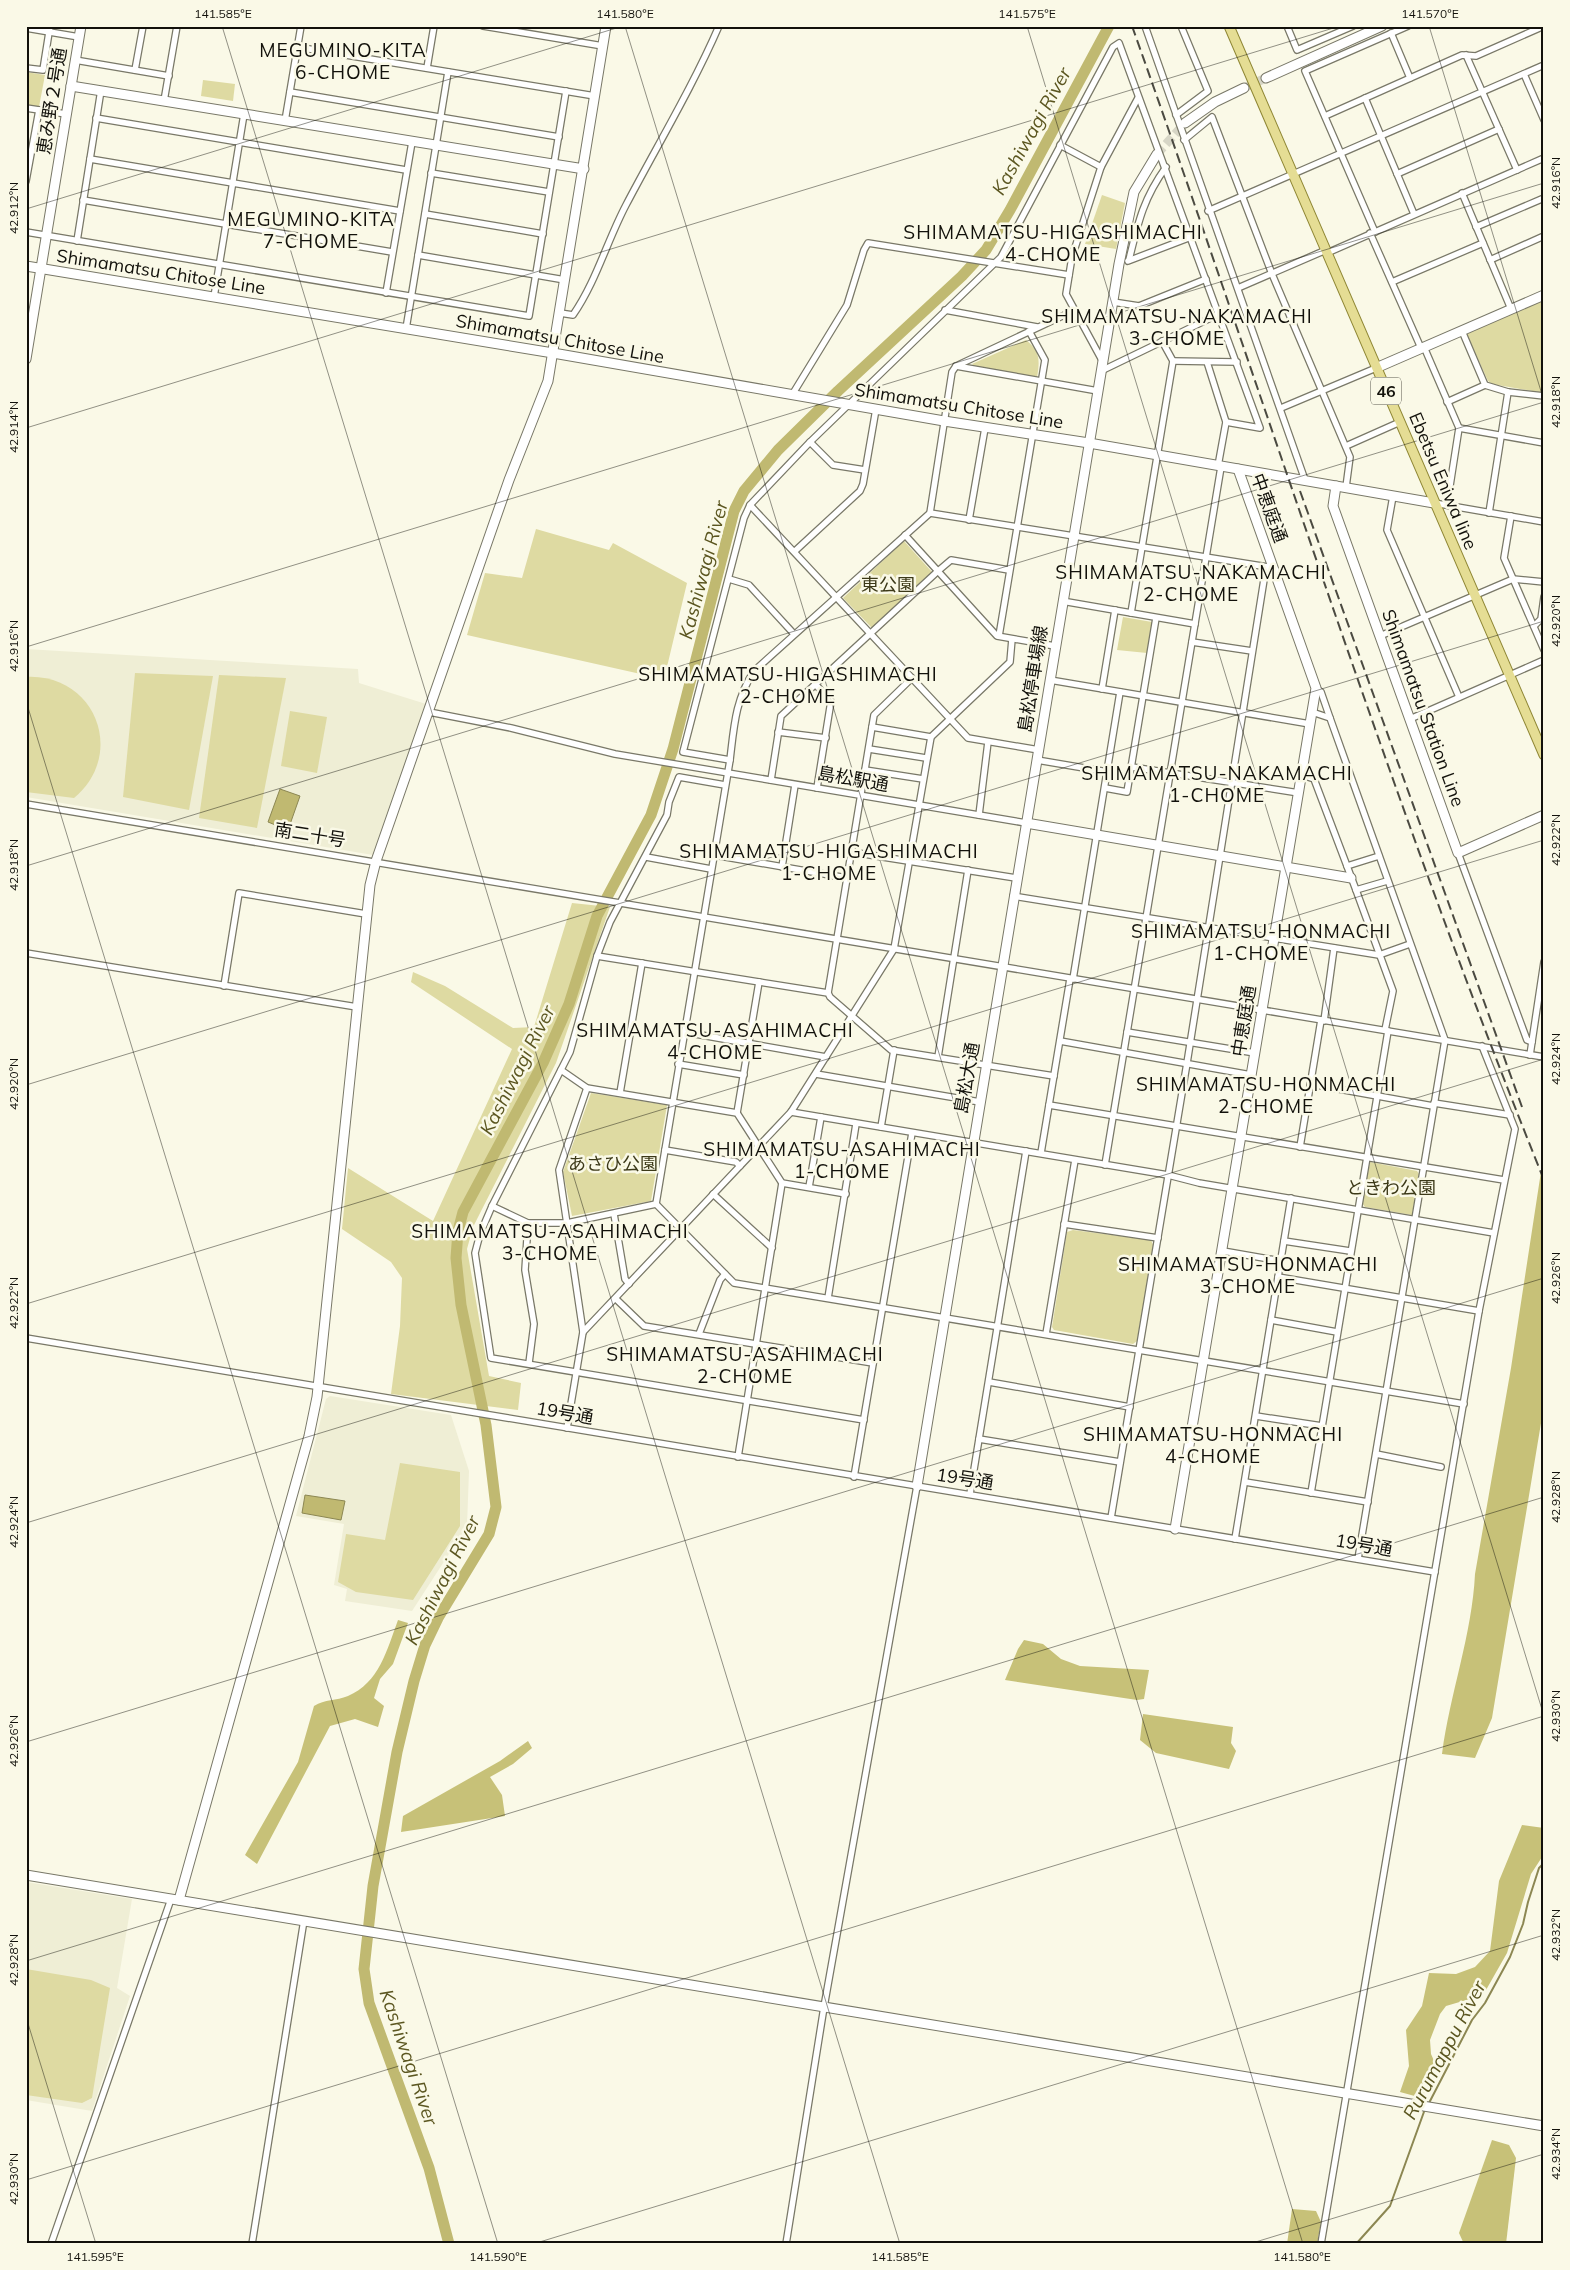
<svg xmlns="http://www.w3.org/2000/svg" width="1570" height="2270" font-family="Mulish,'Noto Sans JP',sans-serif">
	<style>
		.built { fill: #efeed5 }
		.green { fill: #dedaa2 }
		.forest { fill: #c7c178 }
		.water { fill: #c0b971; stroke: #8c8752 }
		.lines { fill: none; stroke-linecap: round; stroke-linejoin: round }
		.stream { stroke: #8c8752; stroke-width: 2 }
		.river { stroke: #c0b971; stroke-width: 11 }
		.secondary-tunnel { stroke: #d7d6c6; stroke-width: 9; stroke-dasharray: 9 4.5; stroke-linecap: butt }
		.street-casing { stroke: #797868; stroke-width: 8 }
		.secondary-casing { stroke: #797868; stroke-width: 11 }
		.primary-casing { stroke: #8f8735; stroke-width: 11 }
		.street { stroke: #fff; stroke-width: 5.5 }
		.secondary { stroke: #fff; stroke-width: 9 }
		.primary { stroke: #e5dd94; stroke-width: 9 }
		.rail { stroke: #4b4a41; stroke-width: 2; stroke-dasharray: 10 5; stroke-linecap: butt }
		.ticks { fill: none; stroke: #12110b; stroke-width: 1; stroke-opacity: 0.45 }
		.labels { text-anchor: middle; stroke-width: 5; stroke-linejoin: round; paint-order: stroke }
		.shield { fill: #faf9e7; stroke: #58574d; stroke-width: 1 }
		.shield-label { font-size: 16px; font-weight: bold; fill: #12110b }
		.street-label { font-size: 18px; fill: #12110b; stroke: #faf9e7 }
		.park-label { font-size: 18px; fill: #3c3918; stroke: #faf9e7 }
		.neighbourhood-label { font-size: 19px; letter-spacing: 1px; fill: #12110b; stroke: #faf9e7 }
		.water-label { font-size: 19px; font-style: italic; fill: #5b5620; stroke: #faf9e7 }
		.neatline { fill: none; stroke: #12110b; stroke-width: 2 }
		.ticks-label { font-size: 12px; text-anchor: middle; fill: #12110b }
	</style>
	<rect width="100%" height="100%" fill="#faf9e7"/>
	<g class="built">
		<polygon points="26,649 358,669 359,683 426,704 373,855 26,797"/>
		<polygon points="330,1396 451,1415 469,1471 467,1526 412,1611 345,1601 347,1589 334,1585 344,1524 296,1516 326,1399"/>
		<polygon points="26,1882 132,1899 117,1988 130,1996 92,2111 26,2100"/>
	</g>
	<g class="green">
		<polygon points="26,72 45,75 39,107 26,104"/>
		<polygon points="203,80 235,84 233,101 201,96"/>
		<polygon points="1102,195 1125,203 1116,249 1085,244"/>
		<polygon points="1544,300 1544,393 1492,384 1488,381 1467,335 1468,332"/>
		<path d="M1026,340C1040,351 1040,360 1037,377L976,367L972,364Z"/>
		<polygon points="536,529 609,550 613,543 687,583 666,671 654,677 467,635 485,573 522,578"/>
		<polygon points="904,541 932,572 872,628 843,598"/>
		<polygon points="1123,617 1152,622 1147,653 1117,650"/>
		<polygon points="135,673 213,676 189,810 123,797"/>
		<polygon points="219,675 286,678 257,828 199,818"/>
		<path d="M26,677C95,673 127,754 74,798L26,792Z"/>
		<polygon points="290,711 327,717 317,773 281,766"/>
		<polygon points="572,903 610,907 556,1063 473,1227 467,1249 489,1376 521,1383 518,1410 391,1394 400,1326 402,1278 391,1262 342,1229 348,1168 433,1221 512,1049 411,982 413,972 445,986 513,1028 534,1027"/>
		<polygon points="591,1093 667,1105 651,1201 572,1216 563,1172"/>
		<polygon points="1370,1162 1417,1171 1419,1174 1412,1215 1365,1207 1362,1203"/>
		<polygon points="1073,1230 1151,1240 1153,1245 1137,1341 1133,1344 1054,1330 1052,1327 1067,1232"/>
		<polygon points="400,1463 460,1472 460,1526 413,1600 356,1592 338,1582 346,1534 385,1540"/>
		<polygon points="26,1969 91,1980 110,1988 92,2098 82,2103 26,2095"/>
	</g>
	<g class="forest">
		<path d="M1544,1152V1405L1492,1718L1475,1758L1442,1754C1450,1693 1472,1635 1475,1574L1511,1368Z"/>
		<path d="M398,1620L408,1623L393,1664L380,1679L374,1698L384,1706L378,1727L355,1719L330,1726L257,1864L245,1855L298,1762L314,1706C325,1699 336,1701 348,1696C379,1683 387,1650 398,1620Z"/>
		<polygon points="1024,1640 1043,1644 1061,1659 1080,1666 1149,1670 1144,1699 1137,1700 1005,1680 1018,1649"/>
		<polygon points="1143,1714 1233,1727 1231,1743 1236,1751 1229,1769 1156,1753 1140,1740"/>
		<polygon points="528,1741 532,1748 513,1764 490,1777 502,1795 505,1816 401,1832 403,1816 500,1761"/>
		<polygon points="1522,1825 1544,1828 1544,1854 1531,1874 1507,1953 1486,1990 1480,1996 1446,2006 1440,2014 1430,2040 1431,2054 1438,2070 1422,2098 1400,2092 1409,2066 1406,2030 1422,2006 1429,1973 1456,1974 1475,1967 1490,1951 1499,1881"/>
		<polygon points="1492,2140 1509,2145 1516,2158 1506,2244 1464,2244 1459,2233"/>
		<polygon points="1292,2209 1316,2211 1321,2222 1317,2244 1287,2244"/>
	</g>
	<g class="water">
		<polygon points="280,789 300,796 288,830 268,822"/>
		<polygon points="305,1495 345,1501 341,1520 302,1513"/>
	</g>
	<g class="lines">
		<g class="stream">
			<polyline points="1429,2103 1472,2020 1485,2003 1510,1957 1523,1924 1528,1902 1539,1868 1544,1863"/>
			<polyline points="1356,2244 1390,2206 1425,2109"/>
		</g>
		<polyline class="river" points="449,2244 429,2168 369,2003 364,1969 373,1886 397,1752 414,1681 425,1645 438,1618 489,1534 496,1507 486,1425 461,1305 456,1258 458,1231 463,1212 543,1063 569,1004 597,916 651,815 673,749 734,511 744,491 778,450 838,391 962,276 986,250 1010,210 1109,26"/>
		<g class="secondary-tunnel">
			<polyline points="1244,88 1266,78"/>
			<polyline points="1157,154 1185,123"/>
		</g>
		<g class="street-casing">
			<g id="street">
				<polyline points="483,26 603,46"/>
				<polyline points="1145,26 1305,480"/>
				<polyline points="1287,26 1297,50 1353,26"/>
				<polyline points="26,28 79,37"/>
				<polyline points="1391,33 1410,78"/>
				<polyline points="297,47 595,96"/>
				<polyline points="1466,55 1517,170"/>
				<polyline points="75,60 169,76"/>
				<polyline points="26,68 43,70 50,26"/>
				<polyline points="427,68 434,26"/>
				<polyline points="135,70 143,26"/>
				<polyline points="1524,74 1544,120"/>
				<polyline points="290,92 559,137"/>
				<polyline points="1365,98 1414,214"/>
				<polyline points="164,101 177,26"/>
				<polyline points="26,108 66,114"/>
				<polyline points="1176,115 1208,91 1181,26"/>
				<polyline points="1325,116 1462,55 1476,56 1544,26"/>
				<polyline points="96,118 406,170"/>
				<polyline points="285,121 301,26"/>
				<polyline points="1184,140 1212,117 1272,274 1350,457 1346,487"/>
				<polyline points="1060,145 1101,167"/>
				<polyline points="90,159 400,211"/>
				<polyline points="431,173 549,192"/>
				<polyline points="1397,174 1499,129"/>
				<polyline points="26,181 39,110"/>
				<polyline points="1462,193 1511,309"/>
				<polyline points="83,200 392,252"/>
				<polyline points="1208,211 1544,65"/>
				<polyline points="425,214 543,234"/>
				<polyline points="1476,227 1544,198"/>
				<polyline points="26,232 529,316 566,91"/>
				<polyline points="1375,232 1305,71 1408,26"/>
				<polyline points="1370,233 1421,348"/>
				<polyline points="77,241 101,90"/>
				<polyline points="1327,253 1544,158"/>
				<polyline points="418,255 565,280"/>
				<path d="M1129,260C1138,223 1143,199 1166,167"/>
				<polyline points="1490,260 1544,236"/>
				<polyline points="1128,261 1191,237"/>
				<polyline points="1392,282 1483,243"/>
				<polyline points="1238,288 1326,250"/>
				<polyline points="386,293 412,142"/>
				<polyline points="214,297 244,114"/>
				<polyline points="1113,302 1139,306 1206,279"/>
				<polyline points="945,310 1037,327"/>
				<path d="M560,313L573,315C596,282 607,241 626,205C657,146 692,88 719,26"/>
				<polyline points="406,329 448,72"/>
				<polyline points="1462,331 1485,385 1508,392 1544,396"/>
				<polyline points="1424,347 1459,428 1447,505"/>
				<polyline points="1173,361 1237,362"/>
				<polyline points="1103,362 1066,294 1072,257 1101,167 1138,98"/>
				<polyline points="1207,362 1226,422 1218,466"/>
				<polyline points="956,366 1098,391"/>
				<polyline points="1101,371 1219,314"/>
				<polyline points="792,395 847,305 864,250 868,243 1069,275"/>
				<polyline points="1447,402 1485,385"/>
				<polyline points="1281,408 1376,368"/>
				<polyline points="1459,428 1544,443"/>
				<polyline points="810,442 833,465 865,470"/>
				<polyline points="1346,446 1400,422"/>
				<polyline points="1393,496 1387,530 1459,697"/>
				<polyline points="1434,503 1544,522"/>
				<polyline points="750,505 968,738 1039,750"/>
				<polyline points="930,513 1268,567"/>
				<polyline points="1489,513 1508,392"/>
				<polyline points="1511,516 1504,558 1544,650"/>
				<polyline points="969,520 985,428"/>
				<polyline points="905,535 997,636 1055,646"/>
				<polyline points="795,551 860,491 863,484 876,409"/>
				<polyline points="729,579 749,585 794,634"/>
				<polyline points="1062,601 1195,624"/>
				<polyline points="1131,613 1173,361 1162,341"/>
				<polyline points="1534,626 1541,619 1544,597"/>
				<polyline points="999,636 1045,360 1029,331"/>
				<polyline points="1380,636 1513,579 1544,582"/>
				<polyline points="1192,642 1252,651"/>
				<polyline points="1050,680 1310,724"/>
				<polyline points="815,684 831,701 817,788"/>
				<polyline points="1316,688 1321,692 1330,718"/>
				<polyline points="1102,689 1115,610"/>
				<polyline points="429,712 511,728 615,754 1026,823"/>
				<polyline points="1312,712 1330,718 1445,1040 1358,1559"/>
				<polyline points="1410,719 1544,660"/>
				<polyline points="872,727 931,737"/>
				<polyline points="778,732 826,738"/>
				<polyline points="869,749 926,758"/>
				<polyline points="730,760 683,752 744,518 750,505 810,442 1001,257 1113,47 1119,43 1260,428 1226,422"/>
				<polyline points="1037,760 1108,772"/>
				<polyline points="1132,767 1299,793"/>
				<polyline points="865,770 923,779"/>
				<polyline points="1302,775 1314,779 1347,866"/>
				<polyline points="771,780 781,716 938,571 951,560 1009,570"/>
				<polyline points="725,785 679,777 669,802 667,815 610,922 597,956 570,1052 492,1206 480,1234 475,1253 491,1358 864,1420"/>
				<polyline points="1105,788 1127,792 1156,618"/>
				<polyline points="26,804 1544,1057"/>
				<polyline points="979,815 988,742"/>
				<polyline points="851,852 1016,878"/>
				<polyline points="1458,853 1527,1040 1532,1042"/>
				<polyline points="714,855 847,878"/>
				<polyline points="1379,856 1347,866 1356,890 1387,881"/>
				<polyline points="646,857 711,869"/>
				<polyline points="782,867 795,785"/>
				<polyline points="1356,890 1393,991 1385,1030"/>
				<polyline points="1013,896 1379,955 1410,944"/>
				<polyline points="26,953 357,1007"/>
				<polyline points="597,956 828,993 830,997 891,1050 1054,1076"/>
				<polyline points="1073,979 1120,692"/>
				<polyline points="224,986 239,893 366,914"/>
				<polyline points="828,993 874,715 912,678"/>
				<polyline points="1324,1021 1334,948"/>
				<polyline points="684,1032 826,1057"/>
				<polyline points="1127,1032 1255,1053"/>
				<polyline points="1060,1041 1251,1075"/>
				<polyline points="1530,1055 1544,962"/>
				<polyline points="938,1057 968,870"/>
				<polyline points="678,1064 744,1075"/>
				<polyline points="561,1070 587,1088 737,1113 782,1183 846,1194"/>
				<polyline points="816,1074 980,1102"/>
				<polyline points="1311,1084 1433,1106"/>
				<polyline points="620,1093 642,963"/>
				<polyline points="1434,1103 1510,1115"/>
				<polyline points="1049,1105 1504,1180"/>
				<polyline points="791,1112 1168,1175 1199,1183 1494,1233"/>
				<polyline points="737,1113 759,982"/>
				<polyline points="881,1127 894,1050"/>
				<polyline points="1300,1147 1321,1020"/>
				<polyline points="665,1150 736,1162 740,1166"/>
				<polyline points="1041,1153 1070,979"/>
				<polyline points="1105,1165 1221,467"/>
				<polyline points="809,1187 821,1117"/>
				<polyline points="713,1194 772,1248"/>
				<path d="M656,1204L730,760C734,727 735,700 754,671L930,513L952,372L956,366L1073,311"/>
				<polyline points="656,1204 734,1283 1464,1404"/>
				<polyline points="492,1206 528,1223 567,1223 656,1204"/>
				<polyline points="614,1214 625,1279 629,1284"/>
				<polyline points="528,1223 525,1270 534,1324 529,1363"/>
				<polyline points="1064,1224 1158,1238"/>
				<polyline points="1284,1241 1350,1251"/>
				<polyline points="1223,1251 1281,1261"/>
				<polyline points="1278,1277 1479,1311"/>
				<polyline points="828,1298 856,1124"/>
				<polyline points="616,1299 644,1326 873,1363"/>
				<polyline points="1271,1320 1337,1332"/>
				<polyline points="583,1332 559,1170 587,1088"/>
				<polyline points="699,1334 720,1280 725,1274"/>
				<polyline points="1046,1334 1075,1160"/>
				<polyline points="26,1338 1435,1572"/>
				<polyline points="989,1382 1130,1407"/>
				<polyline points="1256,1416 1322,1426"/>
				<polyline points="567,1428 583,1332 791,1112 894,949 931,737 1010,662 1012,639"/>
				<polyline points="979,1439 1120,1462"/>
				<polyline points="1376,1454 1441,1467"/>
				<polyline points="738,1457 782,1183"/>
				<polyline points="854,1477 912,1133"/>
				<polyline points="1245,1482 1368,1502"/>
				<polyline points="1311,1493 1388,1031"/>
				<polyline points="970,1494 1026,1151"/>
				<polyline points="1111,1518 1187,1063 1266,567"/>
				<polyline points="1235,1539 1291,1198"/>
				<polyline points="51,2244 171,1899"/>
				<polyline points="252,2244 304,1920"/>
				<polyline points="786,2244 824,2007 917,1486"/>
				<polyline points="1321,2244 1479,1311 1515,1129 1482,1046"/>
			</g>
		</g>
		<g class="secondary-casing">
			<g id="secondary">
				<polyline points="1266,78 1382,26"/>
				<polyline points="71,86 584,169"/>
				<polyline points="1185,123 1215,102 1244,88"/>
				<polyline points="26,266 553,353 944,421 1089,443 1434,503"/>
				<polyline points="26,359 81,26"/>
				<polyline points="1376,368 1544,295"/>
				<polyline points="1336,486 1333,506 1458,853 1544,815"/>
				<polyline points="1026,823 1351,878"/>
				<polyline points="917,1486 1119,264 1134,192 1157,154"/>
				<polyline points="1175,1529 1316,688 1238,469"/>
				<polyline points="26,1875 1544,2126"/>
				<polyline points="179,1900 309,1436 317,1397 370,885 376,861 509,480 548,381 606,26"/>
			</g>
		</g>
		<g class="primary-casing">
			<polyline id="primary" points="1229,26 1544,755"/>
		</g>
		<use href="#street" class="street"/>
		<use href="#secondary" class="secondary"/>
		<use href="#primary" class="primary"/>
		<g class="rail">
			<path d="M1132,26C1269,411 1391,801 1544,1180"/>
			<polyline points="1300,491 1522,1107"/>
		</g>
	</g>
	<path class="ticks" d="M222,26L900,2244M625,26L1303,2244M1027,26L1544,1716M1429,26L1544,401M26,209L623,26M26,428L1340,26M26,647L1544,183M26,701L498,2244M26,866L1544,402M26,1085L1544,621M26,1304L1544,840M26,1523L1544,1059M26,1742L1544,1278M26,1961L1544,1497M26,2017L96,2244M26,2180L1544,1716M533,2244L1544,1935M1249,2244L1544,2154"/>
	<g class="labels">
		<rect class="shield" x="1371" y="377.5" width="30" height="27" rx="4"/>
		<g class="shield-label">
			<text x="1386" y="397">46</text>
		</g>
		<g class="street-label">
			<text transform="translate(52 101) rotate(-81)" y="6">恵み野２号通</text>
			<text transform="translate(161 272) rotate(9)" y="6">Shimamatsu Chitose Line</text>
			<text transform="translate(560 339) rotate(10)" y="6">Shimamatsu Chitose Line</text>
			<text transform="translate(959 406) rotate(9)" y="6">Shimamatsu Chitose Line</text>
			<text transform="translate(1443 481) rotate(67)" y="6">Ebetsu Eniwa line</text>
			<text transform="translate(1269 508) rotate(70)" y="6">中恵庭通</text>
			<text transform="translate(1033 679) rotate(-81)" y="6">島松停車場線</text>
			<text transform="translate(1423 708) rotate(70)" y="6">Shimamatsu Station Line</text>
			<text transform="translate(853 779) rotate(10)" y="6">島松駅通</text>
			<text transform="translate(310 835) rotate(9)" y="6">南二十号</text>
			<text transform="translate(1244 1021) rotate(-81)" y="6">中恵庭通</text>
			<text transform="translate(967 1078) rotate(-80)" y="6">島松大通</text>
			<text transform="translate(565 1413) rotate(10)" y="6">19号通</text>
			<text transform="translate(965 1479) rotate(9)" y="6">19号通</text>
			<text transform="translate(1364 1545) rotate(10)" y="6">19号通</text>
		</g>
		<g class="park-label">
			<text x="888" y="591">東公園</text>
			<text x="613" y="1170">あさひ公園</text>
			<text x="1391" y="1194">ときわ公園</text>
		</g>
		<g class="neighbourhood-label">
			<text x="343" y="57">MEGUMINO-KITA<tspan x="343" dy="22">6-CHOME</tspan></text>
			<text x="311" y="226">MEGUMINO-KITA<tspan x="311" dy="22">7-CHOME</tspan></text>
			<text x="1053" y="239">SHIMAMATSU-HIGASHIMACHI<tspan x="1053" dy="22">4-CHOME</tspan></text>
			<text x="1177" y="323">SHIMAMATSU-NAKAMACHI<tspan x="1177" dy="22">3-CHOME</tspan></text>
			<text x="1191" y="579">SHIMAMATSU-NAKAMACHI<tspan x="1191" dy="22">2-CHOME</tspan></text>
			<text x="788" y="681">SHIMAMATSU-HIGASHIMACHI<tspan x="788" dy="22">2-CHOME</tspan></text>
			<text x="1217" y="780">SHIMAMATSU-NAKAMACHI<tspan x="1217" dy="22">1-CHOME</tspan></text>
			<text x="829" y="858">SHIMAMATSU-HIGASHIMACHI<tspan x="829" dy="22">1-CHOME</tspan></text>
			<text x="1261" y="938">SHIMAMATSU-HONMACHI<tspan x="1261" dy="22">1-CHOME</tspan></text>
			<text x="715" y="1037">SHIMAMATSU-ASAHIMACHI<tspan x="715" dy="22">4-CHOME</tspan></text>
			<text x="1266" y="1091">SHIMAMATSU-HONMACHI<tspan x="1266" dy="22">2-CHOME</tspan></text>
			<text x="842" y="1156">SHIMAMATSU-ASAHIMACHI<tspan x="842" dy="22">1-CHOME</tspan></text>
			<text x="550" y="1238">SHIMAMATSU-ASAHIMACHI<tspan x="550" dy="22">3-CHOME</tspan></text>
			<text x="1248" y="1271">SHIMAMATSU-HONMACHI<tspan x="1248" dy="22">3-CHOME</tspan></text>
			<text x="745" y="1361">SHIMAMATSU-ASAHIMACHI<tspan x="745" dy="22">2-CHOME</tspan></text>
			<text x="1213" y="1441">SHIMAMATSU-HONMACHI<tspan x="1213" dy="22">4-CHOME</tspan></text>
		</g>
		<g class="water-label">
			<text transform="translate(1031 131) rotate(-61)" y="7">Kashiwagi River</text>
			<text transform="translate(703 570) rotate(-75)" y="7">Kashiwagi River</text>
			<text transform="translate(517 1070) rotate(-63)" y="7">Kashiwagi River</text>
			<text transform="translate(442 1580) rotate(-63)" y="7">Kashiwagi River</text>
			<text transform="translate(1444 2050) rotate(-62)" y="7">Rurumappu River</text>
			<text transform="translate(409 2057) rotate(71)" y="7">Kashiwagi River</text>
		</g>
	</g>
	<rect width="1570" height="2270" fill="none" stroke="#faf9e7" stroke-width="55"/>
	<rect x="28" y="28" width="1514" height="2214" class="neatline"/>
	<g class="ticks-label">
		<text x="223" y="18">141.585°E</text>
		<text x="625" y="18">141.580°E</text>
		<text x="1027" y="18">141.575°E</text>
		<text x="1430" y="18">141.570°E</text>
		<text transform="translate(1556 183) rotate(-90)" y="4">42.916°N</text>
		<text transform="translate(14 208) rotate(-90)" y="4">42.912°N</text>
		<text transform="translate(1556 402) rotate(-90)" y="4">42.918°N</text>
		<text transform="translate(14 427) rotate(-90)" y="4">42.914°N</text>
		<text transform="translate(1556 621) rotate(-90)" y="4">42.920°N</text>
		<text transform="translate(14 646) rotate(-90)" y="4">42.916°N</text>
		<text transform="translate(1556 840) rotate(-90)" y="4">42.922°N</text>
		<text transform="translate(14 865) rotate(-90)" y="4">42.918°N</text>
		<text transform="translate(1556 1059) rotate(-90)" y="4">42.924°N</text>
		<text transform="translate(14 1084) rotate(-90)" y="4">42.920°N</text>
		<text transform="translate(1556 1278) rotate(-90)" y="4">42.926°N</text>
		<text transform="translate(14 1303) rotate(-90)" y="4">42.922°N</text>
		<text transform="translate(1556 1497) rotate(-90)" y="4">42.928°N</text>
		<text transform="translate(14 1522) rotate(-90)" y="4">42.924°N</text>
		<text transform="translate(1556 1716) rotate(-90)" y="4">42.930°N</text>
		<text transform="translate(14 1741) rotate(-90)" y="4">42.926°N</text>
		<text transform="translate(1556 1935) rotate(-90)" y="4">42.932°N</text>
		<text transform="translate(14 1960) rotate(-90)" y="4">42.928°N</text>
		<text transform="translate(1556 2154) rotate(-90)" y="4">42.934°N</text>
		<text transform="translate(14 2179) rotate(-90)" y="4">42.930°N</text>
		<text x="95" y="2261">141.595°E</text>
		<text x="498" y="2261">141.590°E</text>
		<text x="900" y="2261">141.585°E</text>
		<text x="1302" y="2261">141.580°E</text>
	</g>
</svg>
